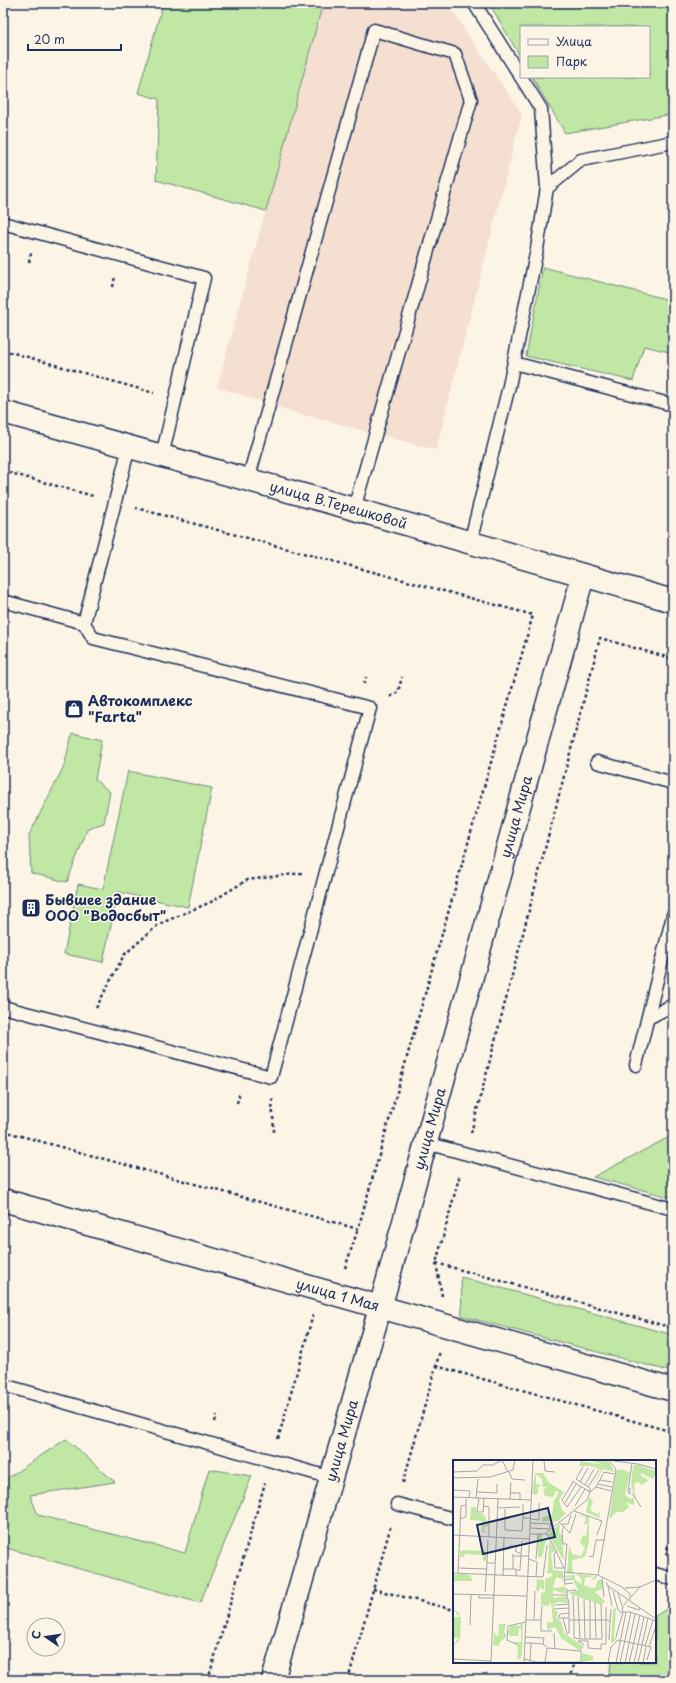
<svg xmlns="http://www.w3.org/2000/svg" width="676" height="1683" font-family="'Playpen Sans',sans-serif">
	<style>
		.built { fill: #f5dfd0 }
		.green { fill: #c0e7a3; stroke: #6e8b80 }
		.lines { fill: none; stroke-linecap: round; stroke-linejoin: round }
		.service-casing { stroke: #1b2f5e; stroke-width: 15 }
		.minor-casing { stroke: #1b2f5e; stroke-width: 25 }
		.secondary-casing { stroke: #1b2f5e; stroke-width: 25 }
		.path { stroke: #1b2f5e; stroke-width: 2.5; stroke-dasharray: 3 3; stroke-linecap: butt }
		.service { stroke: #fcf5e5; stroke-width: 12 }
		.minor { stroke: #fcf5e5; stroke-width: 22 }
		.secondary { stroke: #fcf5e5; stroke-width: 22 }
		.labels { text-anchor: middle; stroke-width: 3; stroke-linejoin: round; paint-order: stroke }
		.street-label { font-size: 14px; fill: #1b2f5e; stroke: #fcf5e5 }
		.poi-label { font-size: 14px; font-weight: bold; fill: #1b2f5e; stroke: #fcf5e5; text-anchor: start }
		.inset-road { fill: none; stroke: #a2a6af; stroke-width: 1 }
		.view { fill: #1b2f5e; fill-opacity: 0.15; stroke: #1b2f5e; stroke-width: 2 }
		.inset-edge { fill: none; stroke: #1b2f5e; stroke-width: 2 }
	</style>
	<rect width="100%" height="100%" fill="#fcf5e5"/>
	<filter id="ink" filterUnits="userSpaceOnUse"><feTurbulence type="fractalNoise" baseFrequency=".025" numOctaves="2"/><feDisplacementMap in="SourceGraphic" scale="8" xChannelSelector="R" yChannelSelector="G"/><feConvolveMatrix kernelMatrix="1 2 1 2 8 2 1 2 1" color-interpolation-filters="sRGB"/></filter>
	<g filter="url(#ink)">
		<polygon class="built" points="323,3 447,3 522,114 436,450 293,412 217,387"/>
		<g class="green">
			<polygon points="163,3 323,3 266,211 156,180 159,99 138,93"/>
			<polygon points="489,3 673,3 673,114 565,133 532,77 649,77 649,27 521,27 521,58"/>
			<polygon points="543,267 673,301 673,353 644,346 633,381 526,356"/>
			<polygon points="73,733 102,740 95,780 110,792 104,823 88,828 67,882 31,873 29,835 64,766 71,738"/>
			<polygon points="128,771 212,788 188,907 118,892 103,962 64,954 78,884 103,889"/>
			<polygon points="673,1135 673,1198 593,1177"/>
			<polygon points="461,1277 673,1335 673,1372 462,1316"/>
			<polygon points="66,1439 115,1482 30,1495 38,1515 185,1553 209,1469 252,1476 200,1603 3,1547 3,1481"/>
			<polygon points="673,1605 673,1680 607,1680 612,1662 655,1662 655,1616"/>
		</g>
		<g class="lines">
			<g class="service-casing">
				<g id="service">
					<polyline points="474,3 521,77"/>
					<polyline points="521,77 541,109 547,188"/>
					<polyline points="3,223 204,278 162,456"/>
					<polyline points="514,363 673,405"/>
					<polyline points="248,480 374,30 455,54 471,100 354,509"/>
					<polyline points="470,543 509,386 537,249 547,188 581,160 673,142"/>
					<polyline points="3,601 84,623 129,447"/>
					<polyline points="597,762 673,783"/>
					<polyline points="3,1007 271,1077 370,708 93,638 84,623"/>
					<polyline points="648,1018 673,1005"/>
					<polyline points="636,1065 673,915"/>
					<polyline points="426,1143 673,1209"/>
					<polyline points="3,1385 332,1478"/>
					<polyline points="397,1504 454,1519"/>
					<polyline points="655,1574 673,1579"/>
				</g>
			</g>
			<g class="minor-casing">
				<g id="minor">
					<path id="s1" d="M3,1200L673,1390"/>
					<path id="s2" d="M273,1680L380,1308L583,576"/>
				</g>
			</g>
			<g class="secondary-casing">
				<g id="secondary">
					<path id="s3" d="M3,412L354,509L673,601"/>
				</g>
			</g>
			<g class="path">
				<polyline points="29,262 31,253"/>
				<polyline points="113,287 115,276"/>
				<polyline points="3,350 154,393"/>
				<polyline points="3,471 93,496"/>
				<polyline points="364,684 366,677"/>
				<polyline points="390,697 398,692 402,677"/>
				<polyline points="96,1008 124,955 159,924 211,902 247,880 302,873"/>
				<polyline points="272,1099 274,1132"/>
				<polyline points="237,1103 240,1092"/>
				<polyline points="3,1131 358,1229 533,615 136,508"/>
				<polyline points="471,1133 600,638 673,659"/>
				<polyline points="436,1263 673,1328"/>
				<polyline points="345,1268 358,1229"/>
				<polyline points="442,1296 436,1263 460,1174"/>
				<polyline points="436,1366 673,1432"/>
				<polyline points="215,1422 217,1415"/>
				<polyline points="278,1439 313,1315"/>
				<polyline points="403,1483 440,1351"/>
				<polyline points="666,1555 668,1546"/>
				<polyline points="373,1589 454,1610"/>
				<polyline points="208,1680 265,1483"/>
				<polyline points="348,1680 391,1525"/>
				<polyline points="569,1680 574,1662"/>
			</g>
			<use href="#service" class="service"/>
			<use href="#minor" class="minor"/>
			<use href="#secondary" class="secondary"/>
		</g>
	</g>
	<defs>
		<g id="shop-square" transform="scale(1)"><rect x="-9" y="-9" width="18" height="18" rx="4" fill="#1b2f5e" stroke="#fcf5e5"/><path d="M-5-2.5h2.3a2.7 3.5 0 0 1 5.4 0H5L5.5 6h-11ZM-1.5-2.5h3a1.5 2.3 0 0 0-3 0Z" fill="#fff"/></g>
		<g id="building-square" transform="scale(1)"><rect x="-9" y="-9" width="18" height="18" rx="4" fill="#1b2f5e" stroke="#fcf5e5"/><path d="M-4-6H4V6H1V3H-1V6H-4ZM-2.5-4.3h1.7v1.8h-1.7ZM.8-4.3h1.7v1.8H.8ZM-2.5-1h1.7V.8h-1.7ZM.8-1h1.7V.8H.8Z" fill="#fff"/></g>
	</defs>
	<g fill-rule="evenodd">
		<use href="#shop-square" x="74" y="709"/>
		<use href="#building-square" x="31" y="908"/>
	</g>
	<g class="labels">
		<g class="street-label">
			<text dy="5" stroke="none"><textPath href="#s3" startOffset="348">улица В.Терешковой</textPath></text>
			<text dy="5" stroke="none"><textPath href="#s2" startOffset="897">улица Мира</textPath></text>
			<text dy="5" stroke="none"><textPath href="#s2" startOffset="573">улица Мира</textPath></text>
			<text dy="5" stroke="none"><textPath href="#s1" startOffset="348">улица 1 Мая</textPath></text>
			<text dy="5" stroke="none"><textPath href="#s2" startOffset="249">улица Мира</textPath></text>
		</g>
		<g class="poi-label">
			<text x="88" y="706">Автокомплекс<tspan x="88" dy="16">"Farta"</tspan></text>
			<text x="45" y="905">Бывшее здание<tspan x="45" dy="16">ООО "Водосбыт"</tspan></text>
		</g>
	</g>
	<g transform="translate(453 1460)">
		<rect width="203" height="203" fill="#fcf5e5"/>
		<path d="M136,0L155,1L162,12L150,9L139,27L148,10L138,6H128L126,5L128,1L151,5ZM182,4L203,11L200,19L188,13V16L196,20L189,25L185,22L181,24L183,39L178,25L180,7ZM169,9L177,13L172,35L178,39L181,37V45L173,42L176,47L170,52H163L156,60L163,11ZM82,13H90L96,23L111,32L106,40L109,50L113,53L105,61L89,62V57L99,55L101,41L106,32L103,31L100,37L92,36L90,29L95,27H90L89,19L83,14V24L89,25L85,27V33L82,35L79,33ZM136,37L140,41L137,50L144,54L147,52L146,58L133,52ZM18,47H23V53L31,54L35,65L33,68L31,65V71L35,73L29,72V61L17,60ZM124,55L136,56V82L132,97L119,100L120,113L114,114L116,85L119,94L128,96L132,88L127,82L130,75L133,76L135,63L131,65L133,57ZM107,64L106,73L109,75L111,101L95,74ZM85,74H89V81H93L89,97H85ZM96,81L102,90L98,94L100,110L110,111V119L103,117L100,128L110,127L111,123L113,134L100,130V138L113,136L115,143L105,142L100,144L101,150L105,152L103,158L108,161L111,173L131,187L127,191L108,178L102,167L94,170V162H100L98,142L95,146L88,145V133L92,132V119L99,116V113H93L95,110ZM11,90L32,91L34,93L33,101H30V95L12,94L11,97H7V91ZM8,114L17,115L20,121H0V115ZM123,114L143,116L144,118L140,120L139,119L142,116L132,118L131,125L135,127L142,128L145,120H149L150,129L142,132L152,141L149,145L115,133L125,130L118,117L112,118V116L122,115V120L129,124L128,118ZM84,119L91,120V130L87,127L86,132L83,130ZM163,148L161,177L164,180L158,183L160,149ZM0,150L5,152L8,158L7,179L4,183L0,185L6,178H0V157H7ZM70,163L69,193L68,198L64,199L65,188L61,182H68V169L66,168L65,176H57L55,172L58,165L66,166ZM43,164H53L51,172L54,176L47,182L46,186L40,185L41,172L45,177L46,165ZM129,193L140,196V200L129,202Z" fill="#c0e7a3"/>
		<path class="inset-road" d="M91,0L92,11L102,12M153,0L185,4L203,9M130,7L123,19L137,28V32L143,27L151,12L161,14M0,12L24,11L30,5H40L49,0L55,12M56,12L59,19L72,20M0,18L37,17L60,10L62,0M147,20L159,22M120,22L109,40L114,47L128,27M127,22L135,8M145,24L159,27M132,25L141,9M135,27L146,10M143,27L158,31M177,28V34L175,32L179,3M0,30L17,31L16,37M24,32L44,33V24M57,33H67V40M179,33L188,47M0,37L78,40M23,38L25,19M26,38L24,52H30L31,38M57,39L58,22M112,43L123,24M70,44V58H78M30,46L36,47V77M122,46L132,29M45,48L67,47M52,49V70L69,71L70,58M121,51L149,61L144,75M7,59L13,57V45M78,59L86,60V43M106,62L117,73L123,54M109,64H115L118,55M111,67L109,70L110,84H114L111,120L119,119M77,68L96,69L98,64L77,63M93,73L134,40L137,32L119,21M77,74H94L103,91L101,95L102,108H111L103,91M0,75L77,79M35,80L34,103H42M56,86H64L62,91L68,94M60,96H76M136,96L140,97L143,80H152M76,99L84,102L83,117M83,99L85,74M6,108L33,109M50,109H63V116M60,109V94M63,110H67L69,81M111,112L145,115L169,127L177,134V141L203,159M0,113L90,117L94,85M5,113L8,46L13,45V39M145,115L163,9L156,1M50,116L51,78M149,118L151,137M111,120L112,124L120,123M153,122L155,126L176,140M155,126L159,146M113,128L114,131L123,130M172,128L187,127L203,120M160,131L165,150L169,153M32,132L34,103M165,133L169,146M0,134L74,136M26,135V138H41M100,135H114V131M125,137L126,160H153V147M178,137L187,127M101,145L116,144L114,135M174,146L186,150L187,148M116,148V153L107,154L105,158H116V153M101,149L116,148V144M170,152L169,148L175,140M110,158L114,174L116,173V158M73,160H88V171H99M81,160L82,131M88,160L89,146M116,160H121L120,135M121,160H126L127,179L121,178ZM17,165L18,135M101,173L102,188M72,177L91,178L90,184M163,177L170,152H177L203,161M127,179H132L131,139M132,179H137V140M137,179H143L142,142M143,179H149L148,144M156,180L157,161M72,183H78L77,203M78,183L90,184L94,187M63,184L54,180L55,166L73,162M131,185L125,181H135V188L148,189V184H153V160L157,161L158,149M192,186L200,160M196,187L203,166M0,199L38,201M71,199L83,202H128M92,202L94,188L128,191V203M38,203L45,39M71,203L80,0M155,203L158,187L165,180L198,187L194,200M163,203L173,152M167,203L178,152M172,203L182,154M176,203L187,155M181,203L191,157M185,203L195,158M190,203L193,187"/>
		<path class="view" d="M95,48L102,77L30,94L24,65Z"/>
		<rect width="203" height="203" class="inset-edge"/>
	</g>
	<rect width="676" height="1683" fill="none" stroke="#fcf5e5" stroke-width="16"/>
	<rect x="8" y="8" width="660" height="1667" fill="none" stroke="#1b2f5e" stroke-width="1.5" filter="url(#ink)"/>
	<rect x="520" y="26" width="130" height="52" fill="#fcf5e5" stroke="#a2a6af"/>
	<rect x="528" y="39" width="20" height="6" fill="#fcf5e5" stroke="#a2a6af"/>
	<text x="556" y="46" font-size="12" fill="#1b2f5e">Улица</text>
	<rect x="528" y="56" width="20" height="12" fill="#c0e7a3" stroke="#a2a6af"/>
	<text x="556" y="66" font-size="12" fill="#1b2f5e">Парк</text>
	<g transform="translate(46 1637) rotate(283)"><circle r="19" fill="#fcf5e5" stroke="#a2a6af"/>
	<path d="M0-3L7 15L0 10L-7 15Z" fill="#1b2f5e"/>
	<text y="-6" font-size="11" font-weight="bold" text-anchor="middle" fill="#1b2f5e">С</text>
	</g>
	<path d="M28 44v6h93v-6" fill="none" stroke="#1b2f5e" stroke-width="2"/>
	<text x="34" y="44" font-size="12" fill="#1b2f5e" stroke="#fcf5e5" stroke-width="3" paint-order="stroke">20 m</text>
</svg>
